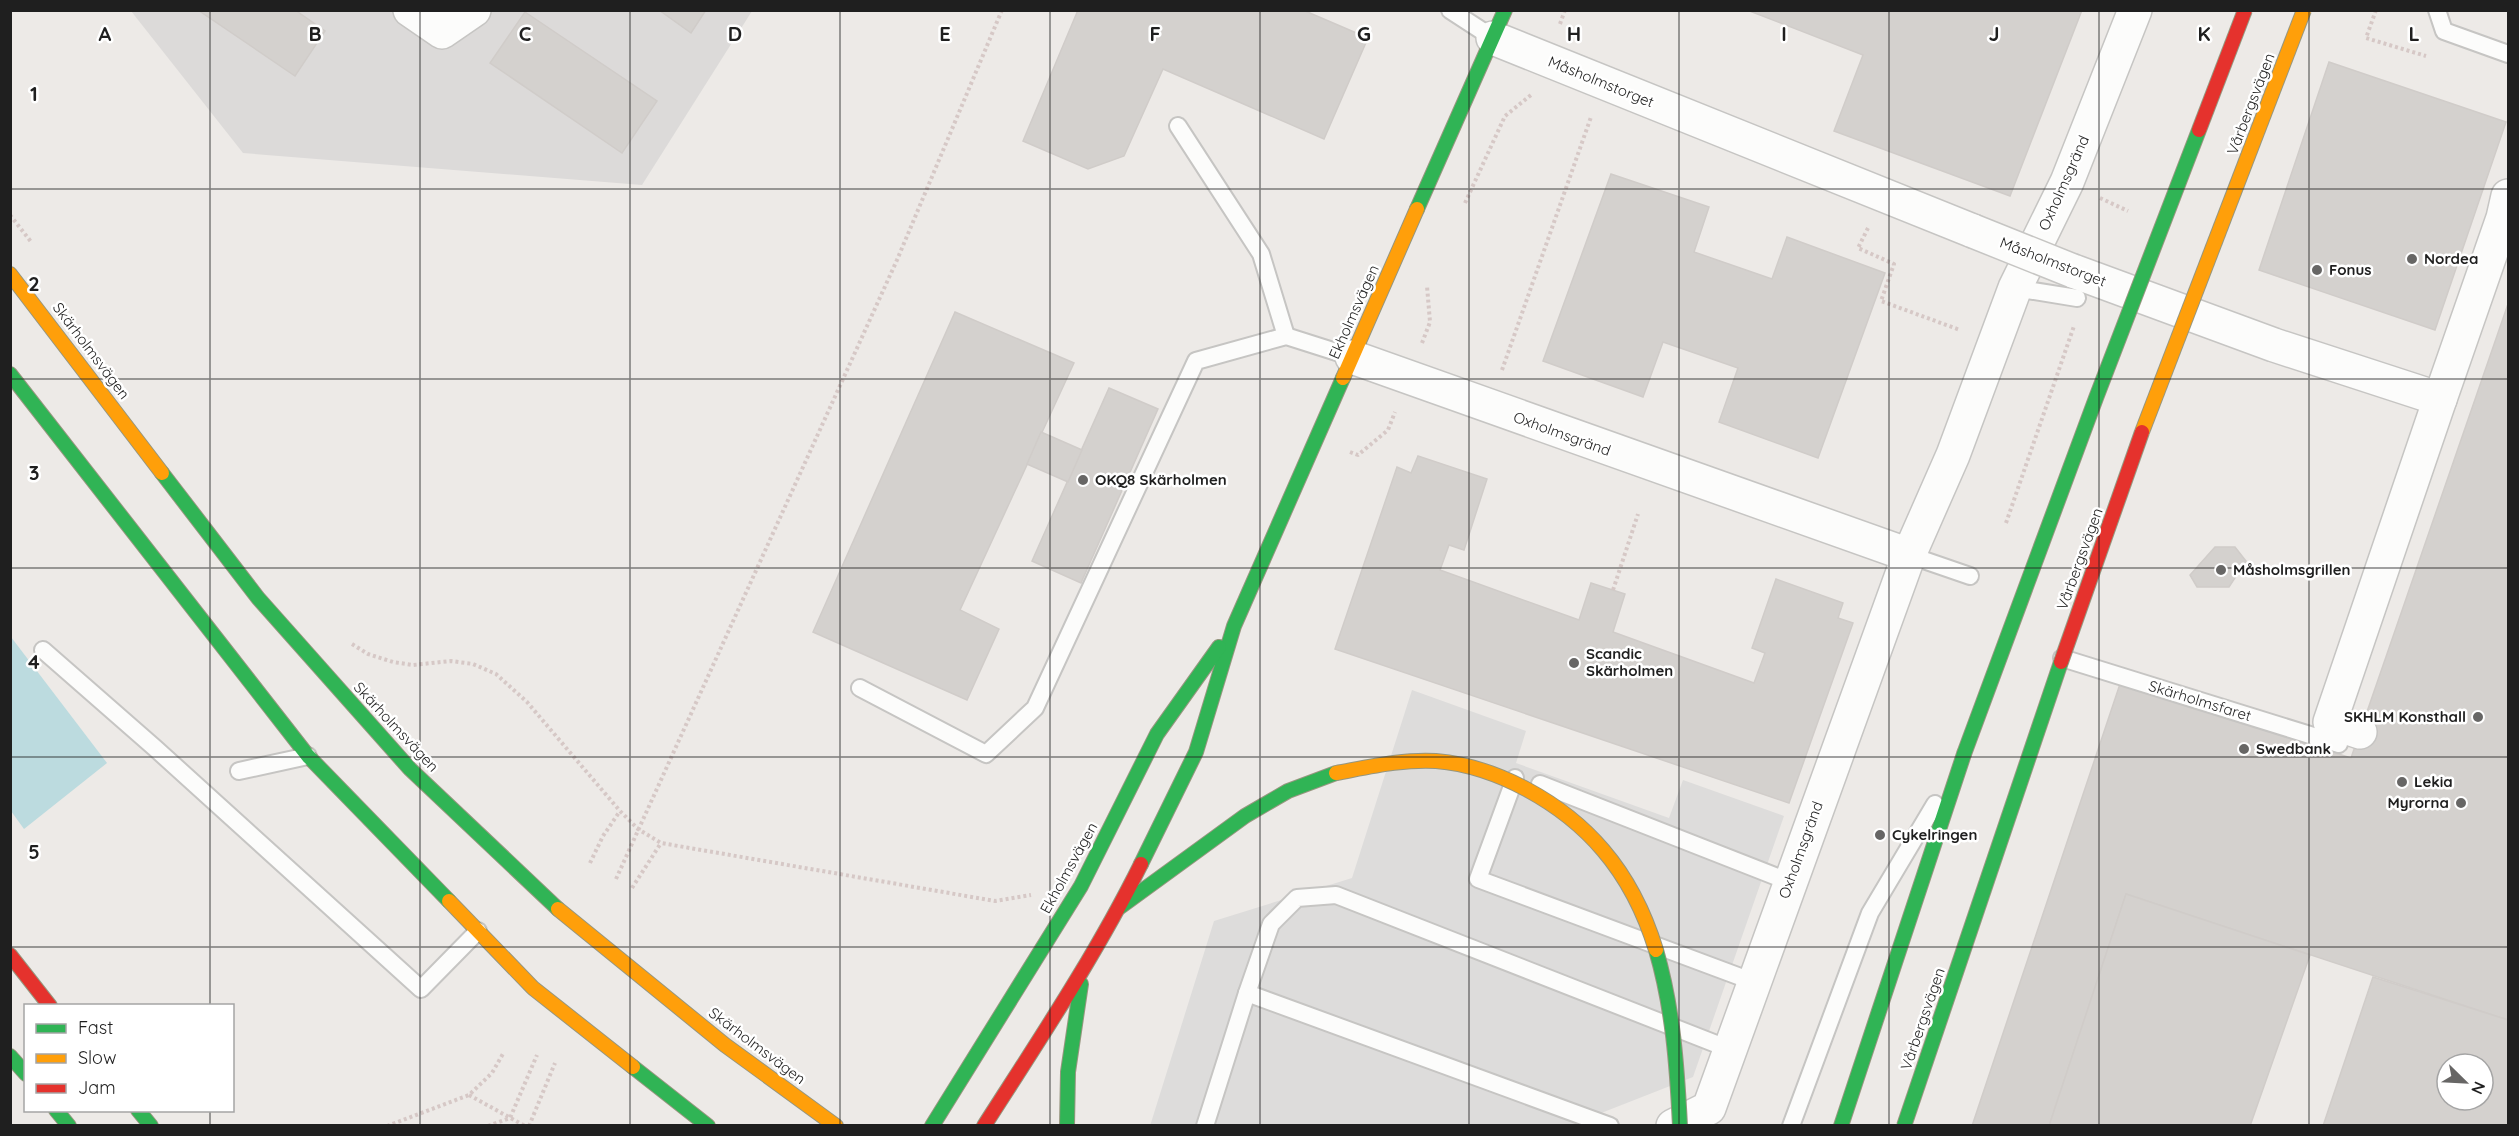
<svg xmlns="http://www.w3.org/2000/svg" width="2519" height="1136" font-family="Quicksand,sans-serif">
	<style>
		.residential { fill: #dcdad9 }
		.parking { fill: #dddcdb }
		.water { fill: #bcdbdf }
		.building { fill: #d4d1ce; stroke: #d0ccc9; stroke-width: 1.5; fill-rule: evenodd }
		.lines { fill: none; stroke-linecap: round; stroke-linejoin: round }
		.lane-casing { stroke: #c6c5c3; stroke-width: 20 }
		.street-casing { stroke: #c6c5c3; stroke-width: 36 }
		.fast-casing { stroke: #96967f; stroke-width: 16 }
		.slow-casing { stroke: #96967f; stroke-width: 16 }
		.jam-casing { stroke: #96967f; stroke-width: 16 }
		.path { stroke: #d6c8c6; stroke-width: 4; stroke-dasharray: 3 3; stroke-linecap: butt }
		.lane { stroke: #fcfcfb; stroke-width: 16 }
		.street { stroke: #fcfcfb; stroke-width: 33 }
		.fast { stroke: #30b455; stroke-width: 14 }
		.slow { stroke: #ff9f0a; stroke-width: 14 }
		.jam { stroke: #e5322d; stroke-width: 14 }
		.street-bridge-casing { stroke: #c6c5c3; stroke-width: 36; stroke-linecap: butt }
		.fast-bridge-casing { stroke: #96967f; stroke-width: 16; stroke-linecap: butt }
		.slow-bridge-casing { stroke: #96967f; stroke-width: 16; stroke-linecap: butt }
		.jam-bridge-casing { stroke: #96967f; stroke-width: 16; stroke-linecap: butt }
		.street-bridge { stroke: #fcfcfb; stroke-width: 33 }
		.fast-bridge { stroke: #30b455; stroke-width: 14 }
		.slow-bridge { stroke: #ff9f0a; stroke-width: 14 }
		.jam-bridge { stroke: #e5322d; stroke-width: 14 }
		.grid { fill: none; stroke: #1f1f1f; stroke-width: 1.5; stroke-opacity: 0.55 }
		.poi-dot { fill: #676665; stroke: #fff; stroke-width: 2 }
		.labels { text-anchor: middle; stroke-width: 5; stroke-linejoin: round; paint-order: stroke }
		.street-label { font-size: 15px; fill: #1f1f1f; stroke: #fff }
		.poi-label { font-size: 15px; font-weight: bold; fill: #1f1f1f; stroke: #fff; text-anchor: start }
		.grid-label { font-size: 20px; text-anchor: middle; font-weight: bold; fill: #1f1f1f; stroke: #fff; stroke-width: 5; stroke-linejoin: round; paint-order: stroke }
	</style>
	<rect width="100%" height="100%" fill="#edeae7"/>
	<polygon class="residential" points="131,11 752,11 642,185 243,153"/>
	<polygon class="parking" points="1412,690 1526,731 1516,763 1669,818 1683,780 1784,816 1693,1077 1591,1117 1588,1125 1150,1126 1214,921 1352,878"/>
	<polygon class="water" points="11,637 107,763 24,829 11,811"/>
	<g class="building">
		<polygon points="198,10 295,10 325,31 295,76"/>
		<polygon points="659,10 706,10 691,33"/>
		<polygon points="1078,10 1303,10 1368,38 1324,139 1163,69 1124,156 1088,169 1023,141"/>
		<polygon points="1747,10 2082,10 2010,196 1834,131 1863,55"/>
		<polygon points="525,12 657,101 622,153 490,63"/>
		<polygon points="2329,62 2506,122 2435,330 2259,270"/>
		<polygon points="1611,174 1709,207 1694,252 1772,279 1787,237 1885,273 1818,458 1719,422 1738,368 1663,342 1643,397 1543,361"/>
		<polygon points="2508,304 2508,1020 2126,894 2049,1126 1972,1126 2120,684 2351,758"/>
		<polygon points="955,312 1074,363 960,610 999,629 967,700 813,632"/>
		<polygon points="1109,388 1158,409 1081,583 1032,561"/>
		<polygon points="1041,432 1082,450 1068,482 1027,464"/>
		<polygon points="1418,456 1487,479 1464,550 1449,545 1440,570 1579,620 1591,583 1625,594 1613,632 1754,683 1765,653 1752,648 1776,579 1843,603 1838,618 1853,623 1789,803 1335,649 1397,467 1411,473"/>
		<polygon points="2215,547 2235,547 2246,561 2229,587 2197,587 2190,575"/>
		<polygon points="2126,894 2310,955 2250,1126 2049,1126"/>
		<path d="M2373,977L2508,1020V1126H2323ZM2447,1064H2483V1100H2447Z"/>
	</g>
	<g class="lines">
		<g class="lane-casing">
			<g id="lane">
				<polyline points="1450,10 1493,38"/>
				<polyline points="2437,10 2444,31 2508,54"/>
				<polyline points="1178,126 1261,254 1286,336"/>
				<polyline points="2015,288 2077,298"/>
				<polyline points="1909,555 1970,576"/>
				<polyline points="43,650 155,748 421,989 478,931"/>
				<polyline points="2062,658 2339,744"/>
				<polyline points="860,688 986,754 1035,708 1196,361 1286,336 1352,357"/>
				<polyline points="239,771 308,756"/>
				<polyline points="1515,778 1478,879 1754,982"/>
				<polyline points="1540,784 1790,882"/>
				<polyline points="1247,993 1271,924 1297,898 1336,895 1729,1049"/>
				<polyline points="1205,1126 1247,993 1610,1126"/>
				<polyline points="1791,1126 1870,913 1935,804"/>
			</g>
		</g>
		<g class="street-casing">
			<g id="street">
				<polyline points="410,10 442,32 474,10"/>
				<polyline points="1493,38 1973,231"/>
				<polyline points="2073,271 2274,345 2440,399 2503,218 2508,196"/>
				<polyline points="1352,357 1909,555"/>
				<polyline points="2360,732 2330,722 2440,399"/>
				<polyline points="1673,1126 1709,1108 1909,555 1953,455 2015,288 2067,182 2135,10"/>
			</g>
		</g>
		<g class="fast-casing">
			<g id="fast">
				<polyline points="1417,209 1505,10"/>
				<polyline points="10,374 308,756 449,901"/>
				<polyline points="162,473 258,598 410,769 558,909"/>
				<polyline points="1141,864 1196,752 1234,626 1343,378"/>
				<polyline points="1120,907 1245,816 1288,791 1336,773"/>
				<polyline points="10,1056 26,1074"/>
				<polyline points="633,1067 708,1126"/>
				<polyline points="56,1110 69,1126"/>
				<polyline points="138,1110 151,1126"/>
				<polyline points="932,1126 1081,886 1157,734 1219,647"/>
				<polyline points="1067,1126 1068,1072 1081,984"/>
				<polyline points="1841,1126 1964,754"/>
			</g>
		</g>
		<g class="slow-casing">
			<g id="slow">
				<polyline points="10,274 162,473"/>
				<polyline points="1343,378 1417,209"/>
				<polyline points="449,901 533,988 633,1067"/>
				<polyline points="558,909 725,1045 836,1126"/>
			</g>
		</g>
		<g class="jam-casing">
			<g id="jam">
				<polyline points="10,955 50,1006"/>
				<path d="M984,1126C1039,1040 1096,955 1141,864"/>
			</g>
		</g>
		<g class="path">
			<polyline points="2376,10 2366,38 2426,56"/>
			<polyline points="1560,24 1565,10"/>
			<polyline points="2100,198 2128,211"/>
			<polyline points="1465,203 1505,116 1531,95"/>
			<polyline points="10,215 32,243"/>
			<polyline points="1868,228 1858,248 1894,264 1881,301 1960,330"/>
			<polyline points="1422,343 1430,322 1427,286"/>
			<polyline points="1502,370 1591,117"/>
			<polyline points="1350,452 1358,455 1388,430 1395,412"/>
			<polyline points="2006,523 2074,326"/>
			<polyline points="1613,590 1638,514"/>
			<polyline points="352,644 368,654 393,662 413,665 451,661 473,664 496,674 527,702 620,811 638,829 661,843 995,901 1031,895"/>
			<polyline points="590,863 603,836 620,811"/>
			<polyline points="616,879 897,260 1002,10"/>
			<polyline points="632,888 661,843"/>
			<polyline points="469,1095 525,1126"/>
			<polyline points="387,1126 469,1095 492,1073 504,1052"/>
			<polyline points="488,1126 510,1118 537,1055"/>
			<polyline points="529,1126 555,1063"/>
		</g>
		<use href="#lane" class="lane"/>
		<use href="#street" class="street"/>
		<use href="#fast" class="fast"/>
		<use href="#slow" class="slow"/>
		<use href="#jam" class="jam"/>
		<g class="street-bridge-casing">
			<polyline id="street-bridge" points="1973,231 2073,271"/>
		</g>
		<g class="fast-bridge-casing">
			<g id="fast-bridge">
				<polyline points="1964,754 2096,398 2199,130"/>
				<path d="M1656,950C1673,1008 1677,1066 1680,1126"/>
				<polyline points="1904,1126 2061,662"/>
			</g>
		</g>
		<g class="slow-bridge-casing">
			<g id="slow-bridge">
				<polyline points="2142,432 2304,10"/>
				<path d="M1336,773C1369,767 1403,759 1436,761C1497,766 1563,803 1603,850C1627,878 1645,914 1656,950"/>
			</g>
		</g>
		<g class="jam-bridge-casing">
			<g id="jam-bridge">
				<polyline points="2199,130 2245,10"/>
				<polyline points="2061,662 2142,432"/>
			</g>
		</g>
		<use href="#street-bridge" class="street-bridge"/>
		<use href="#fast-bridge" class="fast-bridge"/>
		<use href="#slow-bridge" class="slow-bridge"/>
		<use href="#jam-bridge" class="jam-bridge"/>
	</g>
	<path class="grid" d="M210,10V1006M420,10V1126M630,10V1126M840,10V1126M1050,10V1126M1260,10V1126M1469,10V1126M1679,10V1126M1889,10V1126M2099,10V1126M2309,10V1126M10,189H2508M10,379H2508M10,568H2508M10,757H2508M10,947H2508M210,1110V1126"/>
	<g class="poi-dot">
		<circle cx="2412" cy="259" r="6"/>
		<circle cx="2317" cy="270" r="6"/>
		<circle cx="1083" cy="480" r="6"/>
		<circle cx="2221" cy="570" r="6"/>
		<circle cx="1574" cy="663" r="6"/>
		<circle cx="2478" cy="717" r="6"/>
		<circle cx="2244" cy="749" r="6"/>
		<circle cx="2402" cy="782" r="6"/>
		<circle cx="2461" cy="803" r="6"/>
		<circle cx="1880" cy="835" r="6"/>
	</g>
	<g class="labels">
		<g class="street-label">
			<text transform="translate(1601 82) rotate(22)" y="5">Måsholmstorget</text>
			<text transform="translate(2251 104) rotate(-69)" y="5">Vårbergsvägen</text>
			<text transform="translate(2064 183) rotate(-66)" y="5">Oxholmsgränd</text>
			<text transform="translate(2053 262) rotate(21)" y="5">Måsholmstorget</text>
			<text transform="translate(1354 312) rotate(-66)" y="5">Ekholmsvägen</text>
			<text transform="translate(91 351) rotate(53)" y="5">Skärholmsvägen</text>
			<text transform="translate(1562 434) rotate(20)" y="5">Oxholmsgränd</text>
			<text transform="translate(2080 559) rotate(-70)" y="5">Vårbergsvägen</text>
			<text transform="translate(2200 701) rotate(17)" y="5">Skärholmsfaret</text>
			<text transform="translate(396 727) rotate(47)" y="5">Skärholmsvägen</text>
			<text transform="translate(1801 850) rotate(-70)" y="5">Oxholmsgränd</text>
			<text transform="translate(1069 868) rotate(-61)" y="5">Ekholmsvägen</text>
			<text transform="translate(1923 1019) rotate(-71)" y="5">Vårbergsvägen</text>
			<text transform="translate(757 1046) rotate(37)" y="5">Skärholmsvägen</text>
		</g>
		<g class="poi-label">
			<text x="2424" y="264">Nordea</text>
			<text x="2329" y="275">Fonus</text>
			<text x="1095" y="485">OKQ8 Skärholmen</text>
			<text x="2233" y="575">Måsholmsgrillen</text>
			<text x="1586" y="659">Scandic<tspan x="1586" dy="17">Skärholmen</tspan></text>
			<text x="2466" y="722" text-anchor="end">SKHLM Konsthall</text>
			<text x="2256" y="754">Swedbank</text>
			<text x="2414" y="787">Lekia</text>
			<text x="2449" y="808" text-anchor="end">Myrorna</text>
			<text x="1892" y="840">Cykelringen</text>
		</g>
	</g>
	<g class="grid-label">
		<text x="105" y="41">A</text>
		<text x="315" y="41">B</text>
		<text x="525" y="41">C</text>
		<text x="735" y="41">D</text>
		<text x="945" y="41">E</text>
		<text x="1155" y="41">F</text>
		<text x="1364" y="41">G</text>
		<text x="1574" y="41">H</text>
		<text x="1784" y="41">I</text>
		<text x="1994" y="41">J</text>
		<text x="2204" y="41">K</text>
		<text x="2414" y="41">L</text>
		<text x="34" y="101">1</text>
		<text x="34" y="291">2</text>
		<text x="34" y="480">3</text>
		<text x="34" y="669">4</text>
		<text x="34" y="859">5</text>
	</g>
	<rect width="2519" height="1136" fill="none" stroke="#1f1f1f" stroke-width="24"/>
	<rect x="24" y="1004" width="210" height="108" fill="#ffffff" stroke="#a5a5a5" stroke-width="1.5"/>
	<rect x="36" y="1024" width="30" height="9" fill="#30b455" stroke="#a5a5a5" stroke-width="1.5"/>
	<text x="78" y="1034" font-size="18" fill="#1f1f1f">Fast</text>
	<rect x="36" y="1054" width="30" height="9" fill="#ff9f0a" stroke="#a5a5a5" stroke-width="1.5"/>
	<text x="78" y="1064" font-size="18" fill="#1f1f1f">Slow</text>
	<rect x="36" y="1084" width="30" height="9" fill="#e5322d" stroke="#a5a5a5" stroke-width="1.5"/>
	<text x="78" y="1094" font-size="18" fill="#1f1f1f">Jam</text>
	<g transform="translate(2465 1082) rotate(114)"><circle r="28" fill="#ffffff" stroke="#a5a5a5" stroke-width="1.5"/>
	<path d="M0-4.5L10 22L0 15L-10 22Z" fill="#676665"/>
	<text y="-9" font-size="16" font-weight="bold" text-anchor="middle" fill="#1f1f1f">N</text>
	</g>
</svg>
